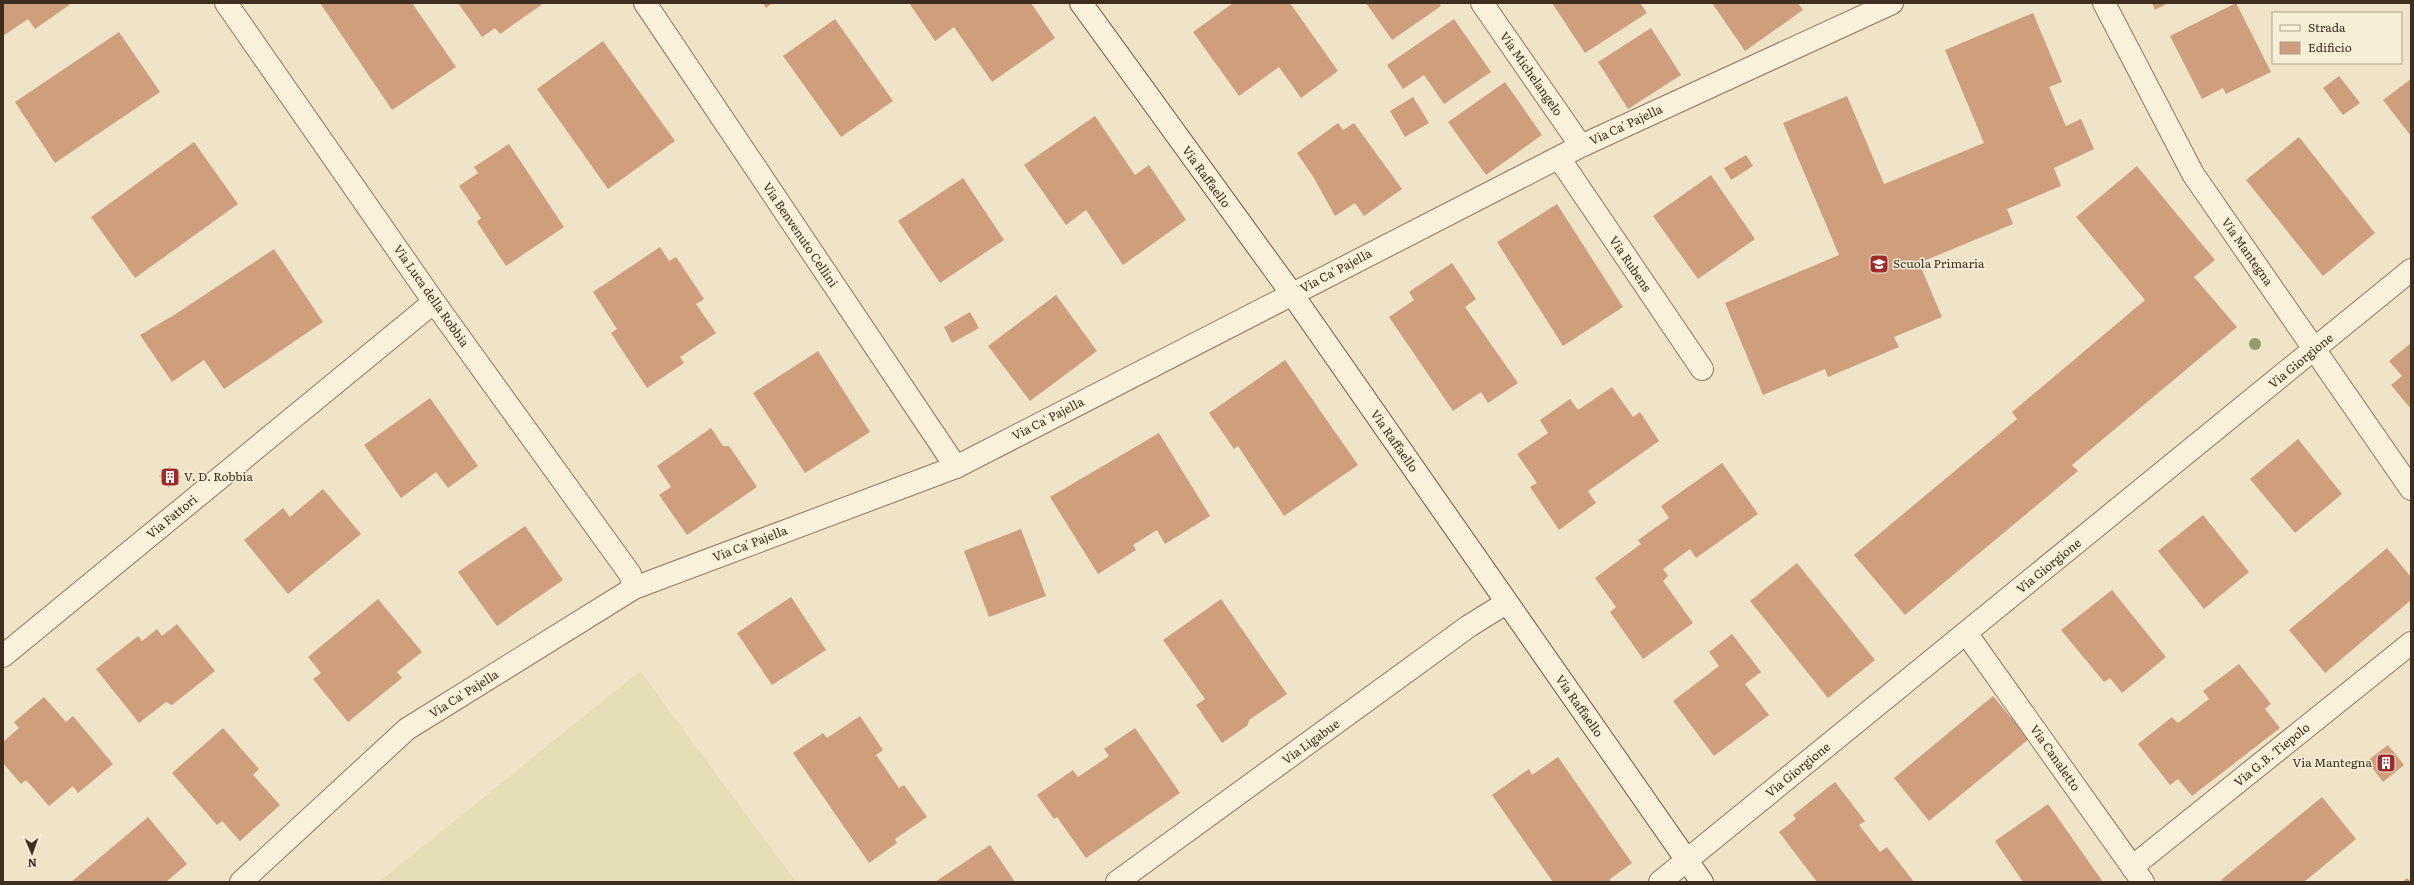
<svg xmlns="http://www.w3.org/2000/svg" width="2414" height="885" font-family="Literata,serif">
	<style>
		.farmland { fill: #e6deb5 }
		.building { fill: #cf9f7d }
		.lines { fill: none; stroke-linecap: round; stroke-linejoin: round }
		.street-casing { stroke: #8d765c; stroke-width: 24 }
		.secondary-casing { stroke: #6f573f; stroke-width: 24 }
		.street { stroke: #faf1dc; stroke-width: 22 }
		.secondary { stroke: #faf1dc; stroke-width: 22 }
		.tree { fill: #96986f }
		.labels { text-anchor: middle; stroke-width: 3; stroke-linejoin: round; paint-order: stroke }
		.street-label { font-size: 12px; fill: #3d2e20; stroke: #f7eed8 }
		.poi-label { font-size: 12px; fill: #3d2e20; stroke: #f7eed8; text-anchor: start }
	</style>
	<rect width="100%" height="100%" fill="#f0e4c8"/>
	<polygon class="farmland" points="640,671 796,882 379,882"/>
	<g class="building">
		<polygon points="3,3 72,3 35,29 28,19 3,36"/>
		<polygon points="320,3 412,3 456,67 392,110"/>
		<polygon points="458,3 544,3 500,34 495,28 482,37"/>
		<polygon points="763,3 772,3 766,8"/>
		<polygon points="909,3 1031,3 1055,38 992,82 954,27 935,41"/>
		<polygon points="1233,3 1290,3 1338,71 1301,98 1279,67 1239,96 1193,32"/>
		<polygon points="1366,3 1439,3 1441,6 1392,40"/>
		<polygon points="1552,3 1640,3 1647,13 1585,53"/>
		<polygon points="1712,3 1798,3 1803,10 1745,51"/>
		<polygon points="2152,3 2168,3 2155,10"/>
		<polygon points="2236,3 2271,72 2226,94 2223,88 2202,99 2170,36"/>
		<polygon points="2033,13 2062,82 2049,87 2066,126 2081,119 2094,149 2054,168 2061,186 2007,209 2013,224 1919,263 1942,317 1894,337 1899,347 1828,377 1825,369 1763,395 1725,303 1839,255 1783,123 1847,96 1884,184 1984,143 1945,50"/>
		<polygon points="835,19 893,101 841,137 783,56"/>
		<polygon points="1454,19 1491,72 1444,104 1424,75 1403,89 1387,65"/>
		<polygon points="1651,28 1681,75 1628,109 1598,62"/>
		<polygon points="119,32 160,92 55,163 15,102"/>
		<polygon points="603,41 675,141 608,189 537,89"/>
		<polygon points="2339,76 2360,103 2343,115 2323,88"/>
		<polygon points="2411,79 2411,136 2383,100"/>
		<polygon points="1505,82 1542,135 1486,175 1448,122"/>
		<polygon points="1413,97 1429,123 1405,137 1390,111"/>
		<polygon points="1095,116 1135,175 1149,165 1186,220 1123,265 1086,210 1066,225 1024,165"/>
		<polygon points="1338,123 1343,130 1354,123 1402,189 1364,216 1355,203 1335,216 1314,178 1297,153"/>
		<polygon points="2299,137 2375,233 2323,276 2246,180"/>
		<polygon points="194,142 238,204 135,278 91,217"/>
		<polygon points="509,144 564,227 506,266 477,222 481,218 459,186 478,173 474,167"/>
		<polygon points="1746,155 1753,166 1731,180 1724,168"/>
		<polygon points="2137,166 2215,260 2194,277 2237,327 2072,465 2078,471 1905,615 1854,555 2017,419 2012,412 2145,300 2076,217"/>
		<polygon points="1711,175 1755,239 1698,279 1653,216"/>
		<polygon points="963,178 1004,240 940,283 898,221"/>
		<polygon points="1557,204 1623,307 1563,346 1497,242"/>
		<polygon points="660,247 669,261 676,257 704,299 696,304 716,333 680,357 684,363 647,388 611,333 617,329 593,292"/>
		<polygon points="274,249 323,322 224,389 204,360 172,382 140,335 174,315"/>
		<polygon points="1452,263 1476,299 1465,307 1518,383 1488,403 1481,392 1453,411 1389,317 1414,300 1409,292"/>
		<polygon points="1056,295 1097,351 1030,401 988,346"/>
		<polygon points="970,312 979,328 952,343 944,327"/>
		<polygon points="2411,343 2411,409 2391,385 2402,376 2389,361"/>
		<polygon points="818,351 870,432 805,473 753,393"/>
		<polygon points="1285,360 1358,465 1284,516 1238,446 1234,449 1209,413"/>
		<polygon points="1612,387 1633,417 1640,412 1659,441 1588,491 1596,503 1559,530 1530,487 1537,483 1517,454 1548,433 1540,420 1570,399 1578,410"/>
		<polygon points="430,398 478,466 448,488 436,472 401,498 364,445"/>
		<polygon points="711,428 723,446 729,446 757,487 687,535 659,495 671,487 657,466"/>
		<polygon points="1159,433 1210,516 1165,544 1157,530 1133,545 1136,550 1098,574 1050,497"/>
		<polygon points="2298,439 2342,494 2295,533 2250,479"/>
		<polygon points="1722,463 1758,514 1696,558 1690,549 1663,569 1668,576 1663,581 1693,623 1643,659 1610,612 1616,607 1595,578 1641,544 1638,540 1669,518 1661,506"/>
		<polygon points="170,466 181,477 169,488 159,476"/>
		<polygon points="323,489 361,534 288,594 244,540 283,508 290,517"/>
		<polygon points="2203,515 2249,572 2204,609 2158,551"/>
		<polygon points="525,526 563,580 497,626 458,572"/>
		<polygon points="1021,529 1046,596 989,617 964,551"/>
		<polygon points="2387,548 2411,577 2411,600 2325,673 2289,630"/>
		<polygon points="1797,563 1875,660 1828,698 1750,601"/>
		<polygon points="2112,590 2166,657 2122,693 2110,678 2104,682 2061,630"/>
		<polygon points="791,597 826,650 772,685 737,633"/>
		<polygon points="378,599 422,652 397,672 402,678 348,722 313,679 321,673 308,657"/>
		<polygon points="1221,599 1287,694 1249,720 1248,725 1222,743 1196,705 1205,699 1163,640"/>
		<polygon points="177,624 215,671 172,705 166,702 139,723 96,669 138,636 142,641 157,629 162,636"/>
		<polygon points="1732,634 1761,672 1745,684 1769,715 1714,756 1673,701 1719,666 1709,652"/>
		<polygon points="2239,664 2271,704 2265,709 2280,728 2192,796 2178,779 2170,785 2138,744 2172,717 2178,723 2209,699 2203,691"/>
		<polygon points="1993,696 2029,739 1929,821 1894,778"/>
		<polygon points="44,697 66,722 73,716 113,764 78,793 73,786 49,806 26,780 21,784 3,763 3,742 19,728 14,722"/>
		<polygon points="860,716 883,750 876,755 899,788 904,785 927,817 895,839 897,843 869,863 793,753 823,733 827,738"/>
		<polygon points="223,728 259,769 253,775 280,805 240,841 222,821 217,825 172,773"/>
		<polygon points="1135,728 1180,793 1086,858 1057,817 1054,819 1037,795 1073,770 1078,777 1109,756 1104,749"/>
		<polygon points="2388,745 2404,765 2383,782 2367,761"/>
		<polygon points="1558,757 1632,863 1610,879 1611,882 1553,882 1492,795 1529,769 1532,775"/>
		<polygon points="1835,782 1865,821 1859,825 1880,852 1887,847 1914,882 1817,882 1779,832 1796,819 1793,815"/>
		<polygon points="2322,797 2356,839 2304,882 2222,882 2221,880"/>
		<polygon points="2048,804 2084,855 2103,882 2023,882 1995,841"/>
		<polygon points="148,817 187,864 166,882 71,882"/>
		<polygon points="990,845 1015,882 935,882"/>
		<polygon points="2407,878 2411,882 2402,882"/>
	</g>
	<g class="lines">
		<g class="street-casing">
			<g id="street">
				<polyline points="226,3 434,302 630,574 634,588"/>
				<polyline points="645,3 956,467"/>
				<polyline points="1482,3 1581,146"/>
				<polyline points="2104,3 2193,174 2411,489"/>
				<polyline points="1559,158 1702,369"/>
				<polyline points="1966,633 2143,882"/>
				<polyline points="3,656 434,302"/>
				<polyline points="2132,867 2411,643"/>
				<polyline points="241,882 407,729 634,588 956,467 1581,146 1892,3"/>
				<polyline points="1117,882 1469,626 1506,603"/>
				<polyline points="1660,882 2411,270"/>
			</g>
		</g>
		<g class="secondary-casing">
			<polyline id="secondary" points="1081,3 1292,294 1702,882"/>
		</g>
		<use href="#street" class="street"/>
		<use href="#secondary" class="secondary"/>
	</g>
	<circle class="tree" cx="2255" cy="344" r="6"/>
	<defs>
		<g id="school-square" transform="scale(1)"><rect x="-9" y="-9" width="18" height="18" rx="4" fill="#9e2a2b" stroke="#f7eed8"/><path d="M0-5L7-2L0 1L-7-2ZM-4 1L0 2.5L4 1V4Q0 6-4 4Z" fill="#fff"/></g>
		<g id="building-square" transform="scale(1)"><rect x="-9" y="-9" width="18" height="18" rx="4" fill="#9e2a2b" stroke="#f7eed8"/><path d="M-4-6H4V6H1V3H-1V6H-4ZM-2.5-4.3h1.7v1.8h-1.7ZM.8-4.3h1.7v1.8H.8ZM-2.5-1h1.7V.8h-1.7ZM.8-1h1.7V.8H.8Z" fill="#fff"/></g>
	</defs>
	<g fill-rule="evenodd">
		<use href="#school-square" x="1879" y="264"/>
		<use href="#building-square" x="170" y="477"/>
		<use href="#building-square" x="2386" y="763"/>
	</g>
	<g class="labels">
		<g class="street-label">
			<text transform="translate(1531 74) rotate(55)" y="4">Via Michelangelo</text>
			<text transform="translate(1626 125) rotate(-25)" y="4">Via Ca' Pajella</text>
			<text transform="translate(1206 177) rotate(54)" y="4">Via Raffaello</text>
			<text transform="translate(800 235) rotate(56)" y="4">Via Benvenuto Cellini</text>
			<text transform="translate(2247 252) rotate(55)" y="4">Via Mantegna</text>
			<text transform="translate(1630 264) rotate(56)" y="4">Via Rubens</text>
			<text transform="translate(1336 271) rotate(-28)" y="4">Via Ca' Pajella</text>
			<text transform="translate(431 296) rotate(55)" y="4">Via Luca della Robbia</text>
			<text transform="translate(2301 361) rotate(-39)" y="4">Via Giorgione</text>
			<text transform="translate(1048 419) rotate(-27)" y="4">Via Ca' Pajella</text>
			<text transform="translate(1394 441) rotate(55)" y="4">Via Raffaello</text>
			<text transform="translate(172 517) rotate(-39)" y="4">Via Fattori</text>
			<text transform="translate(750 544) rotate(-21)" y="4">Via Ca' Pajella</text>
			<text transform="translate(2049 566) rotate(-39)" y="4">Via Giorgione</text>
			<text transform="translate(464 694) rotate(-32)" y="4">Via Ca' Pajella</text>
			<text transform="translate(1579 706) rotate(55)" y="4">Via Raffaello</text>
			<text transform="translate(1311 742) rotate(-36)" y="4">Via Ligabue</text>
			<text transform="translate(2272 755) rotate(-39)" y="4">Via G.B. Tiepolo</text>
			<text transform="translate(2055 758) rotate(55)" y="4">Via Canaletto</text>
			<text transform="translate(1798 770) rotate(-39)" y="4">Via Giorgione</text>
		</g>
		<g class="poi-label">
			<text x="1893" y="268">Scuola Primaria</text>
			<text x="184" y="481">V. D. Robbia</text>
			<text x="2372" y="767" text-anchor="end">Via Mantegna</text>
		</g>
	</g>
	<rect width="2414" height="885" fill="none" stroke="#3d2e20" stroke-width="8"/>
	<rect x="2272" y="12" width="130" height="52" fill="#f7eed8" stroke="#ada18e"/>
	<rect x="2280" y="25" width="20" height="6" fill="#faf1dc" stroke="#ada18e"/>
	<text x="2308" y="32" font-size="12" fill="#3d2e20">Strada</text>
	<rect x="2280" y="42" width="20" height="12" fill="#cf9f7d" stroke="#ada18e"/>
	<text x="2308" y="52" font-size="12" fill="#3d2e20">Edificio</text>
	<g transform="translate(32 853) rotate(178)" stroke="#f7eed8" stroke-width="3" paint-order="stroke">
	<path d="M0-3L7 15L0 10L-7 15Z" fill="#3d2e20"/>
	<text y="-6" font-size="11" font-weight="bold" text-anchor="middle" fill="#3d2e20">N</text>
	</g>
</svg>
